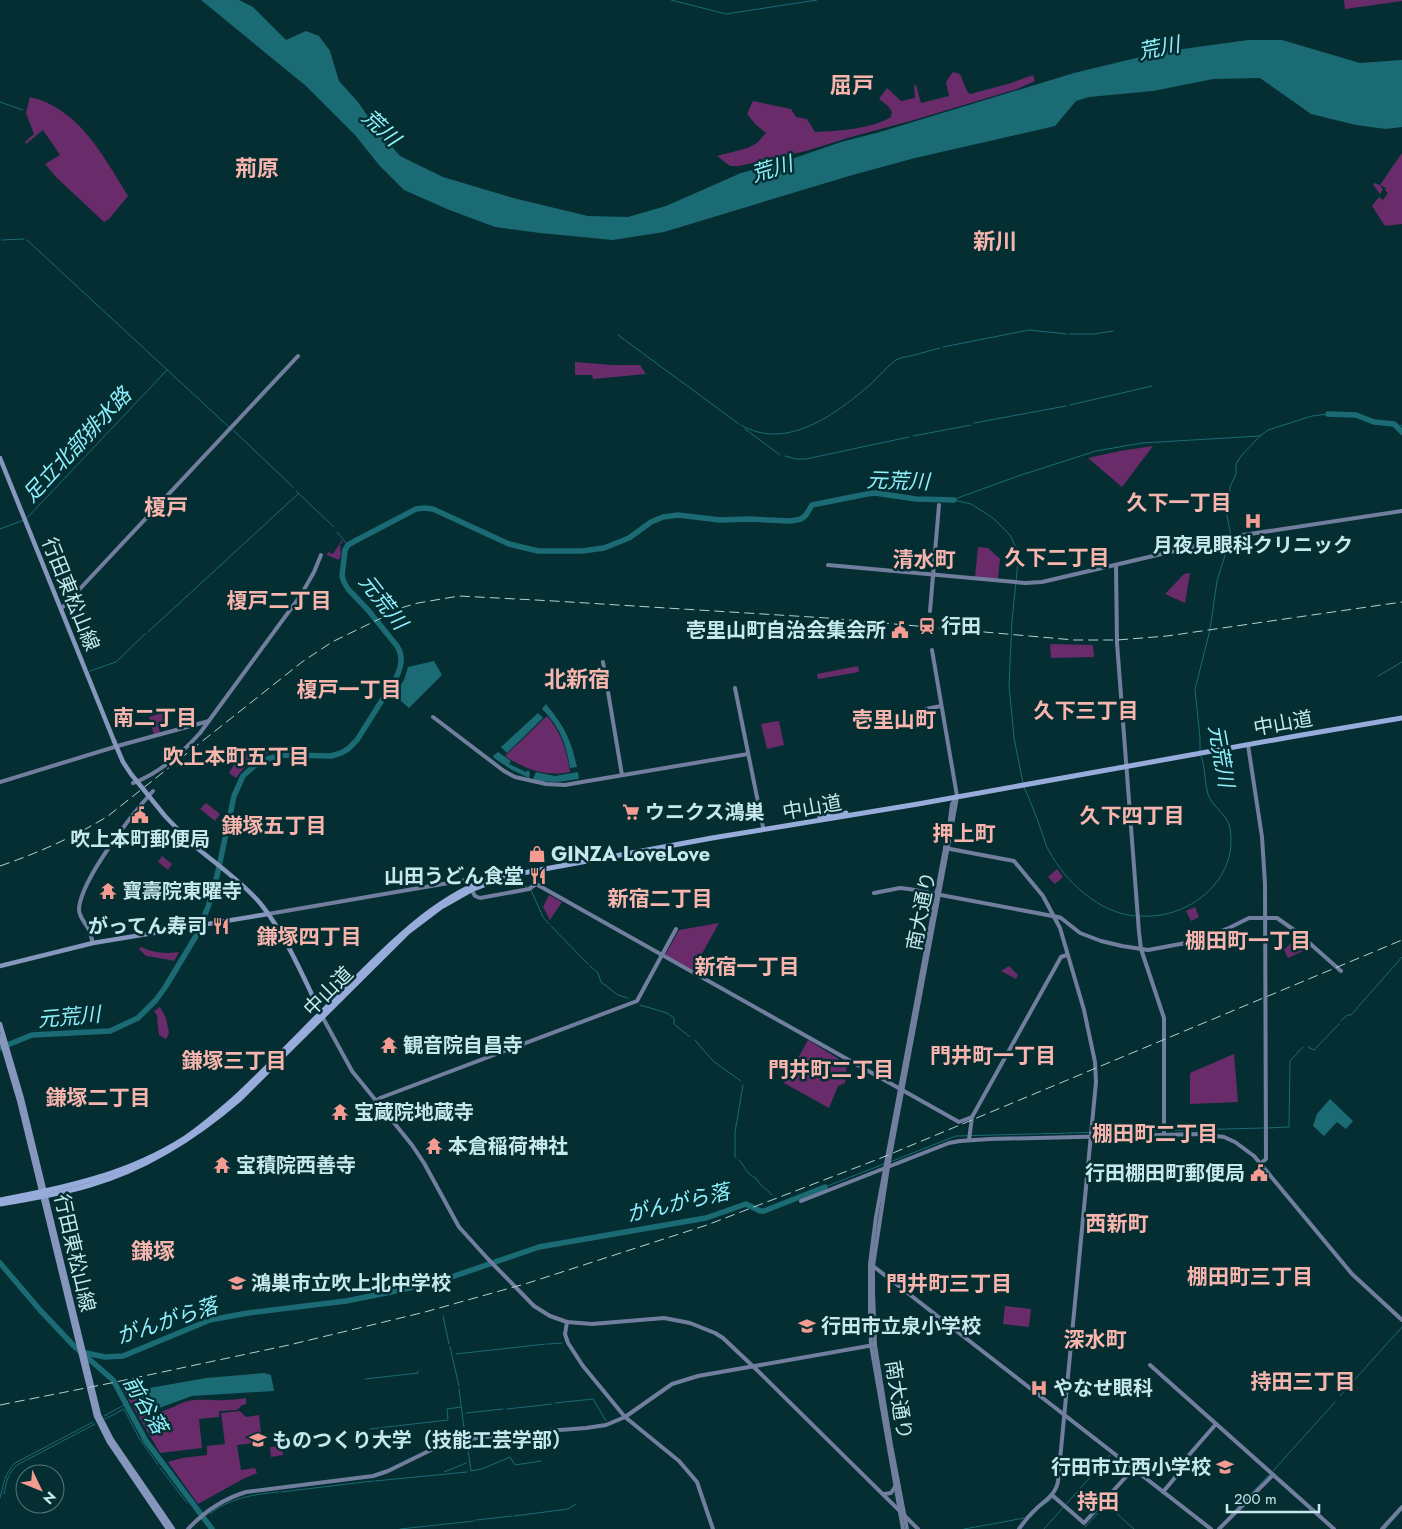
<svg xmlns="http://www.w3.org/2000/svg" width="1402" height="1529" font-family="Jost,'Noto Sans JP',sans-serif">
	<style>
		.green { fill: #6a2b6b }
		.water { fill: #1b6b75 }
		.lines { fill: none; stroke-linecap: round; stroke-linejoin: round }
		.stream { stroke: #1b6b75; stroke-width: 1 }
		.river { stroke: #1b6b75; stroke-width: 5.5 }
		.secondary { stroke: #717e9d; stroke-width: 4 }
		.primary { stroke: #8696bd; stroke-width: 4.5 }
		.highway { stroke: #98acdb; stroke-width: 5 }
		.rail { stroke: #afd2d7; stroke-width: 1; stroke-dasharray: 10 5; stroke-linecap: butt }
		.primary-bridge { stroke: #8696bd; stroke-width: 4.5 }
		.labels { text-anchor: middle; stroke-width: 5; stroke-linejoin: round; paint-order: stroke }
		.poi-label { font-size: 20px; font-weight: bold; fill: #c6e8ed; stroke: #052e32; text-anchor: start }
		.street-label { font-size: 20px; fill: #c6e8ed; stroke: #052e32 }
		.water-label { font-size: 21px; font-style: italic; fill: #90f1fd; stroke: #052e32 }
		.neighbourhood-label { font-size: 21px; font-weight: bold; fill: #f8b5ad; stroke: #052e32 }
		.quarter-label { font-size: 22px; font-weight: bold; fill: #f8b5ad; stroke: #052e32 }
	</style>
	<rect width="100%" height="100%" fill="#052e32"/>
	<g class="green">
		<polygon points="1344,0 1402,0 1402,1 1345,9"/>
		<path d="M953,72L960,74L967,91L970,94L1008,84L1033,75L1035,81L1017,89L914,120L851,137L806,151L739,166H730L717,156L748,148L757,143L766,133L755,124L747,114L753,101L791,109L796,117L807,119L815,132C837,131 872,129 891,117L892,112L888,106L879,99L887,88L901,101L915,98L914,85H916L921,103L949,96L946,82Z"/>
		<path d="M30,97C79,108 104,157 128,196L109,219L104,222L56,177L45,164L60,155L43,130L26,144L25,142L34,134L26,113Z"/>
		<polygon points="1402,153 1402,224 1385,226 1372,206 1379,197 1383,200 1388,193 1385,190 1386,188 1380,185 1383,190 1380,194 1373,185 1375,183 1380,185"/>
		<polygon points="575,362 612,365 640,365 646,374 593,379 592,375 575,375"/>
		<polygon points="1153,446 1122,487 1088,458 1120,451"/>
		<polygon points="342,540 343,541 340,545 341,555 339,560 327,555 328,552 333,554"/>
		<polygon points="978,547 988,548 1000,559 998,579 975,577"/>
		<polygon points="1190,573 1185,603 1165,594 1184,574"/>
		<polygon points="1051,644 1092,645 1093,646 1094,657 1051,658 1050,645"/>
		<polygon points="858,666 859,672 818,679 817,674"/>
		<polygon points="165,712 168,723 158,725 160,733 154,735 149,717"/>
		<path d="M547,716C561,732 567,751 570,772C545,777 525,769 505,756Z"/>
		<polygon points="779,721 784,745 767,749 761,724"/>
		<path d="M263,749L276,751C259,754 246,764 236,778L229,773C237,758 245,752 263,749Z"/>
		<polygon points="206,803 220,814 215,821 200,809"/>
		<polygon points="162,856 172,864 168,870 158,862"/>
		<polygon points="1057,869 1063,877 1055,884 1048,877"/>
		<polygon points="549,895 562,902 550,920 543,907"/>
		<polygon points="1195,907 1199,917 1191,921 1186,911"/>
		<polygon points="719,923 693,970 665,955 679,930"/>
		<polygon points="1299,935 1312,947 1288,958 1284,950"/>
		<path d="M141,947C155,953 165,954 179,952L174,961L165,959L146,956L139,949Z"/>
		<polygon points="1009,966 1018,975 1016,979 1001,971"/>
		<polygon points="160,1007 166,1018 169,1033 166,1039 159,1035 157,1018 158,1017 154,1011"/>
		<polygon points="808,1040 847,1064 845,1083 838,1086 829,1108 784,1083"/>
		<polygon points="1234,1054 1238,1102 1190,1104 1190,1073"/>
		<polygon points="1005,1306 1031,1309 1029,1327 1003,1324"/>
		<path d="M132,1388C135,1397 141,1408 151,1411C163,1415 176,1404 188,1401C200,1398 214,1401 226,1400C233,1400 239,1399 246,1398V1404L242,1405L237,1410L219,1411V1417L199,1419L202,1448L160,1453L123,1390Z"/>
		<polygon points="240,1411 246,1417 259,1415 262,1442 237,1445 241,1470 255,1468 257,1473 243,1479 198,1504 168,1462 182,1458 207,1455 207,1446 225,1444 221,1413"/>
		<polygon points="282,1446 283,1455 271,1457 270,1447"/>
	</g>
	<g class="water">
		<polygon points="201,0 239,0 253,7 286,40 306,31 319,36 330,51 339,81 358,102 375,127 400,156 443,177 513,198 588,216 628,217 666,206 741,173 783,162 841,142 880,132 1074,73 1161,52 1248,40 1282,40 1360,63 1402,60 1402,127 1386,129 1356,125 1311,114 1260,78 1213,79 1153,91 1089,97 1076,101 1055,126 915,158 849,176 664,232 613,240 540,233 495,227 447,209 404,190 379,165 355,135 306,86"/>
		<polygon points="434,661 442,675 409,708 394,695 404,680 408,667"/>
		<path d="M546,704C564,726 571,739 577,767L570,768C566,743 560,727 542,709Z"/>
		<polygon points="538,713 543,718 507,753 501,747"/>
		<polygon points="498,752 511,761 509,764 526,772 528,770 530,773 529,778 512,770 494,758 493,756"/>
		<polygon points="536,772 555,776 578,772 579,779 557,782 536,781 533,779"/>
		<polygon points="1330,1099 1353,1121 1346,1129 1337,1122 1324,1136 1313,1126 1317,1114"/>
		<polygon points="264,1373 271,1375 274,1391 192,1396 159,1408 148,1406 140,1401 138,1390 206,1378"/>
	</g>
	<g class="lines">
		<g class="stream">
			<polyline points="671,0 726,14 817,0"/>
			<polyline points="0,102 23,110"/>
			<polyline points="2,240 24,239"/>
			<polyline points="27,240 230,428"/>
			<polyline points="1070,334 1094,334 1113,331"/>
			<polyline points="618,335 739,424"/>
			<polyline points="943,347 1029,330 1067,334"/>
			<polyline points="1070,405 1152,386"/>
			<polyline points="974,423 1066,406"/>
			<path d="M741,425C787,452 837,413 871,384C877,378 890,364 896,360C901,357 908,357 914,355C923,353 931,350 940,348"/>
			<polyline points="1397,427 1402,425"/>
			<polyline points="745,429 780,455"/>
			<polyline points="233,430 293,487"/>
			<polyline points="913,436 971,425"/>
			<polyline points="785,456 796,459 806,459 909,437"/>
			<polyline points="296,491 334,527"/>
			<polyline points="955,499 1018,476 1096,451 1142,443 1260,436"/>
			<polyline points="954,500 971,504 993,518 1010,535 1017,550 1018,562 1012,621 1009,685 1014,738 1023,783"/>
			<polyline points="27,518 167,370"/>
			<polyline points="0,529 24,520"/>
			<polyline points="337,532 348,545"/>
			<polyline points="148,632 299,493"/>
			<polyline points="90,671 116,662 145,634"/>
			<polyline points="1378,676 1402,662"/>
			<polyline points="1200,752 1200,738 1195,689 1210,630 1217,581 1231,536 1227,516 1230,487 1236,474 1236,464 1241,456 1260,436 1268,430 1312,416 1328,414"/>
			<polyline points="270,758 271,762"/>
			<path d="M1024,787C1030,801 1036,815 1041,830C1044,837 1045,845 1049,851C1066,882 1099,913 1135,916"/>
			<polyline points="485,871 494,872"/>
			<polyline points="506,881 527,887"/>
			<polyline points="531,890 543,917 549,924"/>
			<path d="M1139,916C1188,920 1239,881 1230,828C1228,815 1212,807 1208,794C1204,781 1206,769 1201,756"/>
			<polyline points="551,926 588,964"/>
			<polyline points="590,966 598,973 601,982 618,995 628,998"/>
			<polyline points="640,1005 667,1013 674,1018 674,1024 690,1037"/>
			<polyline points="1341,1021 1347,1015 1351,1015 1402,957"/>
			<polyline points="695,1040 713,1061 741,1081"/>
			<polyline points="1308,1047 1314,1050 1339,1024"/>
			<polyline points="1267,1128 1289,1127 1290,1061 1303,1047"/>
			<polyline points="736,1158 735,1156 735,1132 743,1085"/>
			<path d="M739,1160C746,1167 746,1175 756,1178C759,1185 767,1189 772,1195"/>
			<polyline points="890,1162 956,1136 1263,1128"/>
			<polyline points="825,1187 884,1164"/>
			<polyline points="443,1316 449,1344"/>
			<polyline points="548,1344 562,1343"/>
			<polyline points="450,1347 459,1386"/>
			<polyline points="456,1354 546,1344"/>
			<polyline points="365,1379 418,1373 418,1371"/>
			<polyline points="459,1389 465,1436"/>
			<polyline points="1340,1396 1402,1327"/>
			<polyline points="135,1399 138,1398"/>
			<polyline points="125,1403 128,1401"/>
			<polyline points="555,1403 593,1399 606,1421"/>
			<polyline points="507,1409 552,1404"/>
			<polyline points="466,1413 503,1409"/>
			<polyline points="104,1416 126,1404"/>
			<polyline points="105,1419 124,1409 139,1438 158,1465"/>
			<polyline points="370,1429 448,1420 447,1409 461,1407"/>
			<polyline points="467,1442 471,1471 482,1469 510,1457 515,1465 541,1461"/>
			<polyline points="160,1468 187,1503"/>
			<polyline points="1273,1471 1335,1402"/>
			<polyline points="444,1472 466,1463"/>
			<polyline points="375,1481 467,1472"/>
			<polyline points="281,1492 373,1481"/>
			<path d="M4,1494C6,1483 8,1473 17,1465L95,1424"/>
			<path d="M0,1498C4,1483 4,1475 15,1463L93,1422"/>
			<polyline points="1106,1504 1134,1529"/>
			<polyline points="1042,1506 1053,1498"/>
			<polyline points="1103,1508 1103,1507"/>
			<path d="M210,1514C229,1498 255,1494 279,1492"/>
			<polyline points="514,1516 568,1509 576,1504"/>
			<polyline points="1031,1517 1035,1512"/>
			<polyline points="205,1520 206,1518"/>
			<polyline points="476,1520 512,1516"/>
			<polyline points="1223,1523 1269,1475"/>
			<polyline points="993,1524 1024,1518"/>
			<polyline points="1085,1527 1098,1513"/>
			<polyline points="400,1529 474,1521"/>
			<polyline points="964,1529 992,1524"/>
			<polyline points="1044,1529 1110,1455"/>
			<polyline points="1385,1529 1402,1510"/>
		</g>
		<g class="river">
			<polyline points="1328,414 1356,415 1374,422 1394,424 1402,432"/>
			<path d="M0,1048L32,1035L110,1031L138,1018L156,1000L166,986L196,936L208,907L217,876L234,796L243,776L254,766L270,758L285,755L331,756L341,753L348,749L357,740L396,678C401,667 404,657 397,646L368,610L348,589L344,582L342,576L345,550L348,545L355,541L416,509L425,508L433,509L509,544L538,551H582L604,548L629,538L651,522L663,517L678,515L720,520L747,519L791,521L801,519L806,515L812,505L867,494L875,493L916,499L954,500"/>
			<polyline points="0,1263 40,1310 74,1346 113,1380 146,1441 212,1529"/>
			<polyline points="81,1352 105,1357 123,1356 210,1320 248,1313 346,1301 386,1293 437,1282 539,1247 706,1218 746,1204 760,1211 764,1211 825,1187"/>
		</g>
		<g class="secondary">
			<polyline points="828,565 1025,583 1042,582 1243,535 1402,511"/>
			<polyline points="1116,565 1117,643 1139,932 1141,949 1164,1018 1164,1135"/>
			<polyline points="61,609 298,356"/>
			<polyline points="930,611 939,505"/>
			<polyline points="603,662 622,775"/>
			<polyline points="735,688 763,827"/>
			<polyline points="926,709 941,706"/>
			<polyline points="433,717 504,771 515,777 546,784 565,785 582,782 748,754"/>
			<polyline points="1248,745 1262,837 1265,884 1266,1159 1260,1164"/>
			<polyline points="0,782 121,745 209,721"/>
			<path d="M133,783C158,774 182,753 200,733L301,595L314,572L321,555"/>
			<path d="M945,848L1014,861L1043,896L1060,928L1084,1010L1095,1062L1096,1082L1058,1481C1056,1495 1044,1501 1035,1510C1029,1515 1024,1522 1019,1529"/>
			<polyline points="874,893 900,888 909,889 1058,917 1061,918 1080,933 1101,941 1122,946 1148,950 1191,942 1227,929 1249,918 1277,918 1297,932 1341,971"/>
			<polyline points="268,914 466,880 475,896 480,898 529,889 536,884 959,1122 972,1117"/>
			<path d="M93,943C92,940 91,936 90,932C87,924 78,917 79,908C82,878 133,813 153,791"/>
			<polyline points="323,1018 352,1071 412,1145 424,1163 459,1227 488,1259 534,1306 550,1316 567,1322 592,1324 664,1318 690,1323 715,1333 723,1338 759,1372 918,1529"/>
			<polyline points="360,1113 380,1098 637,1001 676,929"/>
			<polyline points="969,1140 972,1117 1061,957 1067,955"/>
			<polyline points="801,1201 949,1143 960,1141 990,1139 1200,1134 1224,1137 1235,1142 1254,1156 1352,1274 1402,1320"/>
			<polyline points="873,1266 1211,1529"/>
			<polyline points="567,1322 565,1334 568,1343 583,1366 625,1417 679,1461 697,1482 713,1529"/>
			<polyline points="1150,1365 1334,1529"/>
			<polyline points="1163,1492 1178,1474 1182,1463 1216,1424"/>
			<polyline points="884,1494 891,1493 895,1487"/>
			<polyline points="1052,1495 1084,1523 1133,1469"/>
			<path d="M188,1529C205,1511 223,1499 246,1492L373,1476L388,1471L437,1447L455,1441L508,1434L586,1428L606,1425L625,1417L672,1384L698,1376L874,1345"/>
			<polyline points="903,1529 871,1345 870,1319 870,1264 876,1217 949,827 952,804 956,798"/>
			<polyline points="907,1529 891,1445 875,1345 873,1292 873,1266 888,1167 956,803 957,796 932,650"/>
			<polyline points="1219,1529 1273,1475"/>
			<polyline points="1382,1529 1402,1507"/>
		</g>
		<g class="primary">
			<polyline points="0,458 114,741"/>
			<path d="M190,842C213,862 240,880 260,903C284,932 305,980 321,1014"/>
			<polyline points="0,966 93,943 268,914"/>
			<polyline points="0,1024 22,1099 99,1415 112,1440 173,1529"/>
			<polyline points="0,1036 19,1100 96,1416 109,1442 168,1529"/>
		</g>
		<g class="highway">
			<polyline points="820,817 846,813"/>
			<path d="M0,1200C65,1188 129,1174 185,1138C203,1126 220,1111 236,1097C273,1062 308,1025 345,989C395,940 446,884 519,870"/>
			<path d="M0,1204C30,1199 60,1194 90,1185C148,1168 196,1137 241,1098L408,932L441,907L471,890L507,876L712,838L918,804L1296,736L1402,718"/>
		</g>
		<g class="rail">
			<path d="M0,866C38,853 74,837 108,816L302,662L332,642L404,607L418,603L459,596L554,601L827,618L1074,640H1117L1167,636L1402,602"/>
			<polyline points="0,1405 111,1383 289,1345 425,1312 528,1283 707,1225 881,1158 1402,940"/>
		</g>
		<polyline class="primary-bridge" points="114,741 123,762 131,774 165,816 190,842"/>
	</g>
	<defs>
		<g id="hospital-bare" transform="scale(1.35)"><path d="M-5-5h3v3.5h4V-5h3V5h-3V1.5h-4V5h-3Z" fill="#f59c92" stroke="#052e32" stroke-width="2.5" paint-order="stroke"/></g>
		<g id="station-bare" transform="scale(1.35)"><path d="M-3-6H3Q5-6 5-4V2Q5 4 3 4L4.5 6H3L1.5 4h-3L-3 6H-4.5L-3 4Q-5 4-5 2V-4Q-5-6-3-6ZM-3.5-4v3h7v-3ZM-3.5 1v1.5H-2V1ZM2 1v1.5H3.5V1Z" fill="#f59c92" stroke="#052e32" stroke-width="2.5" paint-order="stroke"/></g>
		<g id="civic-bare" transform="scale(1.35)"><path d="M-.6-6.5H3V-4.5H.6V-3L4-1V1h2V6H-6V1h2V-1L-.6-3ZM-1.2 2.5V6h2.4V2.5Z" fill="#f59c92" stroke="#052e32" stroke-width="2.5" paint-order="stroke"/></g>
		<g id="supermarket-bare" transform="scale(1.35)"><path d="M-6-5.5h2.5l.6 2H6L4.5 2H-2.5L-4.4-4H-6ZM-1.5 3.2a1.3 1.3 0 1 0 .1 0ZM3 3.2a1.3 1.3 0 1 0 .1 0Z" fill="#f59c92" stroke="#052e32" stroke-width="2.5" paint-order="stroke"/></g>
		<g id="shop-bare" transform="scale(1.35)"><path d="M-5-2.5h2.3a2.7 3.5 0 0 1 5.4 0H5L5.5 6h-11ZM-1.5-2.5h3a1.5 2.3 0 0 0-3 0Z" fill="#f59c92" stroke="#052e32" stroke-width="2.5" paint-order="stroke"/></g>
		<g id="restaurant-bare" transform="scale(1.35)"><path d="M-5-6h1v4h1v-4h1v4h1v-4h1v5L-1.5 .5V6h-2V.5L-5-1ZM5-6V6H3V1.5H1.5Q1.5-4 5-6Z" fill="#f59c92" stroke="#052e32" stroke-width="2.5" paint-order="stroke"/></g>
		<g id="temple-bare" transform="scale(1.35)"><path d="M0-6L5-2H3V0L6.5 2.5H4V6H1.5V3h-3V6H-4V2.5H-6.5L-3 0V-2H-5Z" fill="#f59c92" stroke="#052e32" stroke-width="2.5" paint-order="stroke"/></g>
		<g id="school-bare" transform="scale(1.35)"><path d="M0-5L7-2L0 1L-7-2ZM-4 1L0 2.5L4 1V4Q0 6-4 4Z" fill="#f59c92" stroke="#052e32" stroke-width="2.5" paint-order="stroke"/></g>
		<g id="university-bare" transform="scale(1.35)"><path d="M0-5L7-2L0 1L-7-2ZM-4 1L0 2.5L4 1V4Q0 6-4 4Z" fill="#f59c92" stroke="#052e32" stroke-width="2.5" paint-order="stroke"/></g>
	</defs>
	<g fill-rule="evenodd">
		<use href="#hospital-bare" x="1253" y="521"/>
		<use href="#station-bare" x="927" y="626"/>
		<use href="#civic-bare" x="900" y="630"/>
		<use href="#supermarket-bare" x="631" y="812"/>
		<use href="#civic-bare" x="140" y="815"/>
		<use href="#shop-bare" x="537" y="854"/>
		<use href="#restaurant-bare" x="538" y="876"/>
		<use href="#temple-bare" x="108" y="891"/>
		<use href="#restaurant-bare" x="221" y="926"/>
		<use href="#temple-bare" x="389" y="1045"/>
		<use href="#temple-bare" x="340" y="1112"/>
		<use href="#temple-bare" x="434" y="1146"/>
		<use href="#temple-bare" x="222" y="1165"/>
		<use href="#civic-bare" x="1259" y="1173"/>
		<use href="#school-bare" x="237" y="1283"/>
		<use href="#school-bare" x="807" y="1326"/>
		<use href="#hospital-bare" x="1039" y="1388"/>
		<use href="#university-bare" x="258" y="1440"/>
		<use href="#school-bare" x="1225" y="1467"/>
	</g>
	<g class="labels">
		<g class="poi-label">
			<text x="1253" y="552" text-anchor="middle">月夜見眼科クリニック</text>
			<text x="941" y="633">行田</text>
			<text x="886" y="637" text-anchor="end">壱里山町自治会集会所</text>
			<text x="645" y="819">ウニクス鴻巣</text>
			<text x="140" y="846" text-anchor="middle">吹上本町郵便局</text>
			<text x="551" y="861">GINZA LoveLove</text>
			<text x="524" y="883" text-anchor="end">山田うどん食堂</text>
			<text x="122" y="898">寶壽院東曜寺</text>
			<text x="207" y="933" text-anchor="end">がってん寿司</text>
			<text x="403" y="1052">観音院自昌寺</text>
			<text x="354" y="1119">宝蔵院地蔵寺</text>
			<text x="448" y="1153">本倉稲荷神社</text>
			<text x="236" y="1172">宝積院西善寺</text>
			<text x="1245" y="1180" text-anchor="end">行田棚田町郵便局</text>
			<text x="251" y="1290">鴻巣市立吹上北中学校</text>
			<text x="821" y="1333">行田市立泉小学校</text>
			<text x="1053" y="1395">やなせ眼科</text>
			<text x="272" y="1447">ものつくり大学（技能工芸学部）</text>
			<text x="1211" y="1474" text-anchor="end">行田市立西小学校</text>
		</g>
		<g class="street-label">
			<text transform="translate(71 594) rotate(68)" y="7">行田東松山線</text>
			<text transform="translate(1283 723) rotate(-10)" y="7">中山道</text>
			<text transform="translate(812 807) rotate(-10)" y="7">中山道</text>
			<text transform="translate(921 911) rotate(-79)" y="7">南大通り</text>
			<text transform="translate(328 991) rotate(-45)" y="7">中山道</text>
			<text transform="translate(75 1253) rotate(77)" y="7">行田東松山線</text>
			<text transform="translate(899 1400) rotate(81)" y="7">南大通り</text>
		</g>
		<g class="water-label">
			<text transform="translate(1159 48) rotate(-11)" y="7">荒川</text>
			<text transform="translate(381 128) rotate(43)" y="7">荒川</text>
			<text transform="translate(772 169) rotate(-17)" y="7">荒川</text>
			<text transform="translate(77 445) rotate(-47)" y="7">足立北部排水路</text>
			<text transform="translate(898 481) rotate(2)" y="7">元荒川</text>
			<text transform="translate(383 602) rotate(52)" y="7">元荒川</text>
			<text transform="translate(1221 756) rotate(80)" y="7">元荒川</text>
			<text transform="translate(69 1017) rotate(-5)" y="7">元荒川</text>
			<text transform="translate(678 1203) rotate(-13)" y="7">がんがら落</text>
			<text transform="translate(167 1321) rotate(-18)" y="7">がんがら落</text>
			<text transform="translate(145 1405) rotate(59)" y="7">前谷落</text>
		</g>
		<g class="neighbourhood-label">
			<text x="1179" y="510">久下一丁目</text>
			<text x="1057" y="565">久下二丁目</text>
			<text x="924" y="567">清水町</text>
			<text x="279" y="608">榎戸二丁目</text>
			<text x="349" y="697">榎戸一丁目</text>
			<text x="1086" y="718">久下三丁目</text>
			<text x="155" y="725">南二丁目</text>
			<text x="894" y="727">壱里山町</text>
			<text x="236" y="764">吹上本町五丁目</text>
			<text x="1132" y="823">久下四丁目</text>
			<text x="274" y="833">鎌塚五丁目</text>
			<text x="964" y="841">押上町</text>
			<text x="660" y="906">新宿二丁目</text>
			<text x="309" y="944">鎌塚四丁目</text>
			<text x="1248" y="948">棚田町一丁目</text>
			<text x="747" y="974">新宿一丁目</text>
			<text x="993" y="1063">門井町一丁目</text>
			<text x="234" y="1068">鎌塚三丁目</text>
			<text x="831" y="1077">門井町二丁目</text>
			<text x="98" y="1105">鎌塚二丁目</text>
			<text x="1155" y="1141">棚田町二丁目</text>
			<text x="1117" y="1231">西新町</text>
			<text x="1250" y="1284">棚田町三丁目</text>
			<text x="949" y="1291">門井町三丁目</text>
			<text x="1095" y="1347">深水町</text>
			<text x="1303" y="1389">持田三丁目</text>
			<text x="1098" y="1509">持田</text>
		</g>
		<g class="quarter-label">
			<text x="852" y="93">屈戸</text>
			<text x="257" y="176">荊原</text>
			<text x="995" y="249">新川</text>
			<text x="166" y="515">榎戸</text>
			<text x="577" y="687">北新宿</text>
			<text x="153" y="1259">鎌塚</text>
		</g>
	</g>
	<g transform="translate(40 1489) rotate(133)"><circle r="24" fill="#052e32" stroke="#52787d"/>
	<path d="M0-4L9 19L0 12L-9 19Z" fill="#f59c92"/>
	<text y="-8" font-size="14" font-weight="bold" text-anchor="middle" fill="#c6e8ed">N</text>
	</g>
	<path d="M1227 1504v8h92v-8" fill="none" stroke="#c6e8ed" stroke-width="2.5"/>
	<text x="1234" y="1504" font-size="15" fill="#c6e8ed" stroke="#052e32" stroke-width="4" paint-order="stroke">200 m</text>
</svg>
